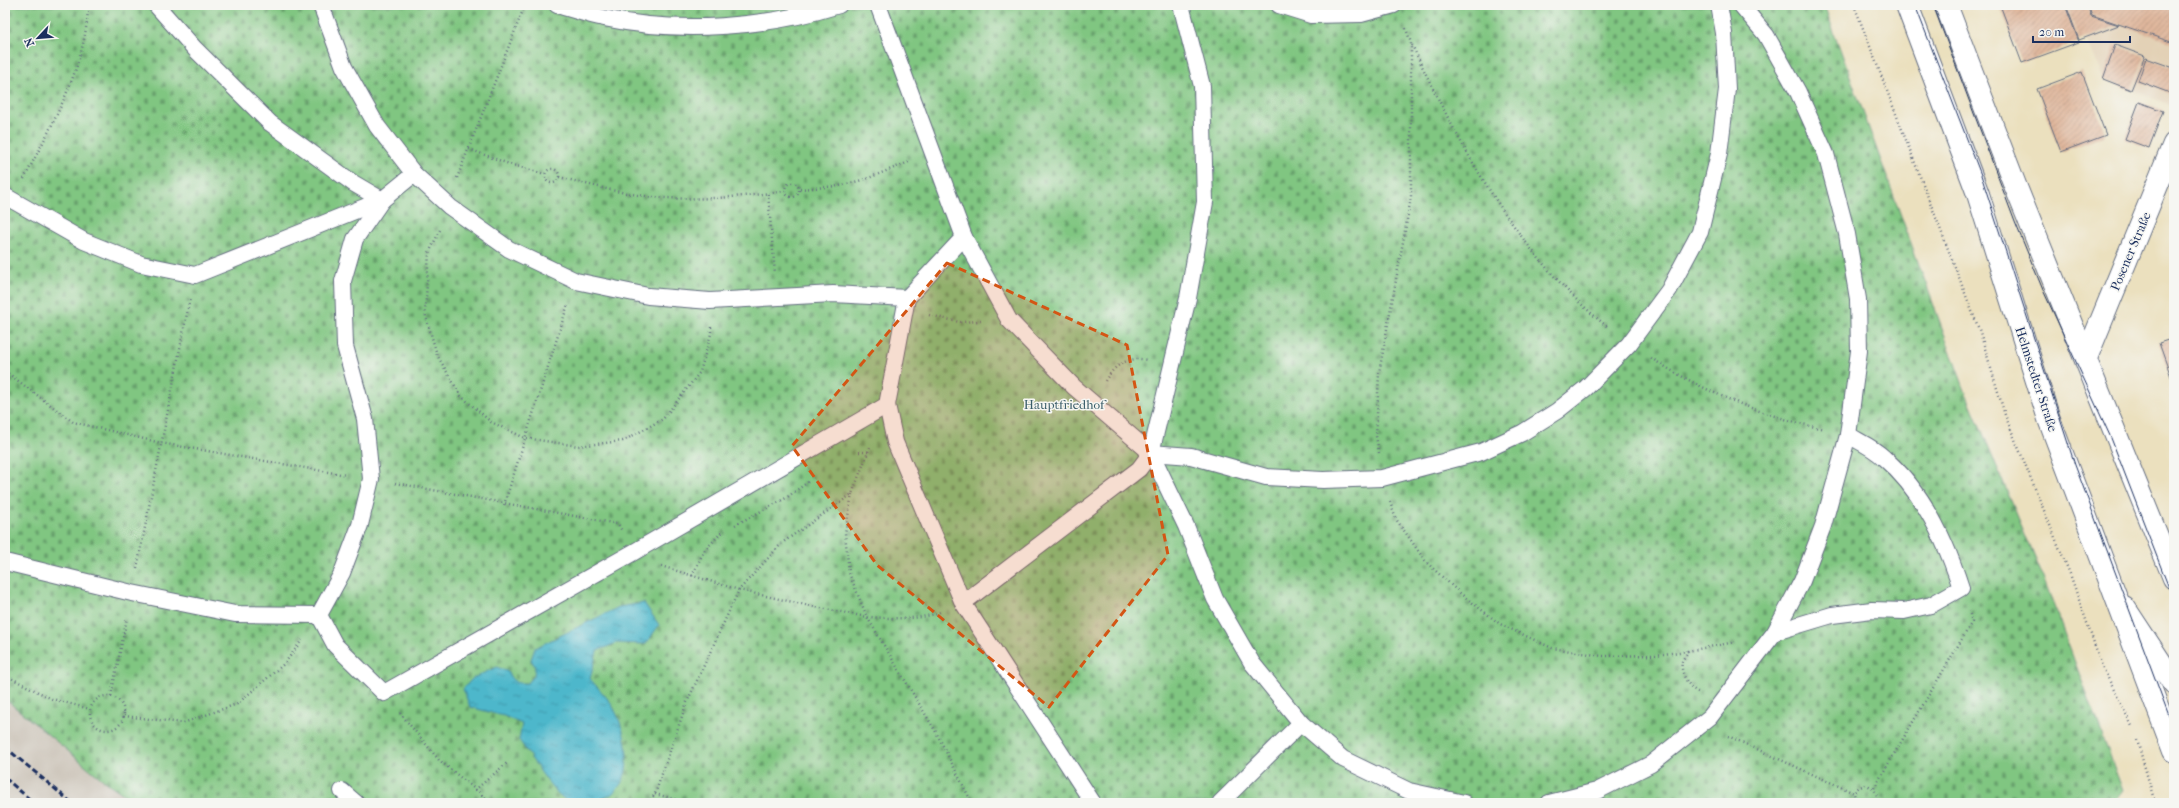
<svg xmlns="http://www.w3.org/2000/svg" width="2179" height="808" font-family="'IM FELL French Canon',serif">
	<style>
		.built { fill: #e3d1b6 }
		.railway { fill: #cbc3b8 }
		.cemetery { fill: url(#cemetery-stones); stroke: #4e7a70 }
		.water { fill: url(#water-ripples); stroke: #347394 }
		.building { fill: url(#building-hatch) }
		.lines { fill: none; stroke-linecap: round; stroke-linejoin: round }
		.lane-casing { stroke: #646d80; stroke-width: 18 }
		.street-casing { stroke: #646d80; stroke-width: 24 }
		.secondary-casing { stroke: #646d80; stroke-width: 24 }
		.path { stroke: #646d80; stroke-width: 2.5; stroke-dasharray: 1 3; stroke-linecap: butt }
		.lane { stroke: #fff; stroke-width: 16 }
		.street { stroke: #fff; stroke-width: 22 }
		.secondary { stroke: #fff; stroke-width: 22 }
		.tram { stroke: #1b2f5e; stroke-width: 1 }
		.rail { stroke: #1b2f5e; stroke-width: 3; stroke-dasharray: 6 3; stroke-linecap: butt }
		.marked { fill: #d45514; fill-opacity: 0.2; stroke: #d45514; stroke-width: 3; stroke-dasharray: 8 5; stroke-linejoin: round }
		.labels { text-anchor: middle; stroke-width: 3; stroke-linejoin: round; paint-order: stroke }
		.street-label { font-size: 13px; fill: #1b2f5e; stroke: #f6f6f2 }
		.park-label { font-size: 13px; fill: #395c68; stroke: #f6f6f2 }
	</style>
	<defs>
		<pattern id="cemetery-stones" width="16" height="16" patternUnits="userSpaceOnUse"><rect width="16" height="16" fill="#80c681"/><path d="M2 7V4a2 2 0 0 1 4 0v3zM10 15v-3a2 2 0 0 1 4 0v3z" fill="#68a16d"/></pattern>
		<pattern id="water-ripples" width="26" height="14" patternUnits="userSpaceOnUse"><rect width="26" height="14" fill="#4db7cb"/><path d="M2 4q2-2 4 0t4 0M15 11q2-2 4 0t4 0" fill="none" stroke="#3f95a8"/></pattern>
		<pattern id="building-hatch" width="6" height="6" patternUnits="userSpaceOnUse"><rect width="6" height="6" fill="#e0b79c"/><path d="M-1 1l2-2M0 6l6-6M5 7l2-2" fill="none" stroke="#b59582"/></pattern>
	</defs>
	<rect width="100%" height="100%" fill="#f6f6f2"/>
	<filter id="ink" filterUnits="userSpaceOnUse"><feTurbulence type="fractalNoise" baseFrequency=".025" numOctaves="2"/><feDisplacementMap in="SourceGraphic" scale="8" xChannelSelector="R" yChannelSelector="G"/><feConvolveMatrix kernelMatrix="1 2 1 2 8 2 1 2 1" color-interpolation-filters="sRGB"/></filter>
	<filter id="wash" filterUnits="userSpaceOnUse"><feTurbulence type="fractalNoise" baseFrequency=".012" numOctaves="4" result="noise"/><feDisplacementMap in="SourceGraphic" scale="16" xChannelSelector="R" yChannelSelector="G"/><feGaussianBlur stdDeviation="0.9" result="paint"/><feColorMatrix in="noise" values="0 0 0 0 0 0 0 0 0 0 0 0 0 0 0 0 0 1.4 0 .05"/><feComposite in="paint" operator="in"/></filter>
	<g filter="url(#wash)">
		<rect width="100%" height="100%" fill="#ebe0be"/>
		<polygon class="built" points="2074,5 2174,5 2174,106 2103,79"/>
		<polygon class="railway" points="5,699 102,779 136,803 5,803"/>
		<polygon class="cemetery" points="5,5 1824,5 1964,388 2045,582 2123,791 2114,803 136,803 102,779 5,699"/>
		<path class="water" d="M644,603L659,625L646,644L616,643L597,651L590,679C596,686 604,694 610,702C627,728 641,787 601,799C590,803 576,806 566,800C551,791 530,755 519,740L522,724L504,716L470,707L463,689L473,678L497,667L508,672C512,682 517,684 528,683L534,676L535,666L531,660L535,648L619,607Z"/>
		<g id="blocks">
			<g class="building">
				<polygon points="2000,5 2065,5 2079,42 2022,63"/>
				<polygon points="2066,5 2087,5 2091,16 2119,25 2079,40"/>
				<polygon points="2088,5 2174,5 2174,43 2092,15"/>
				<polygon points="2115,45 2145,56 2131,90 2103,79"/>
				<polygon points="2146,58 2174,68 2174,83 2170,93 2138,81"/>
				<polygon points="2082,72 2106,135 2061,152 2037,89"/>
				<polygon points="2139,102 2163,111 2149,148 2125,139"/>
				<polygon points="2174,338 2174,385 2159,343"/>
			</g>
		</g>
	</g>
	<g filter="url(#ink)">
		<use href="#blocks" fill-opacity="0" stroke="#646d80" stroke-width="1"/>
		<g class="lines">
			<g class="lane-casing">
				<g id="lane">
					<polyline points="156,5 195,49 270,123 353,183 382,200 414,174"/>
					<polyline points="321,5 344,67 377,126 414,174 450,207 509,249 576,281 648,296 710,301 833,294 907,298"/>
					<path d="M557,5C572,9 588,15 604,18C678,34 766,28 839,5"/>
					<polyline points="878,5 964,237 1009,320 1074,387 1151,453 1186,526 1215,599 1252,663 1301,723 1343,759 1409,791 1464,803"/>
					<polyline points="1279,5 1311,15 1361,14 1394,5"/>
					<polyline points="5,196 84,241 141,264 195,275 382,200"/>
					<polyline points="887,405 895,442 963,603 1093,803"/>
					<polyline points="1151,453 1191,456 1266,477 1323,480 1382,478 1481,452 1522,433 1557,411 1586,388 1629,344 1669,290 1700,232 1719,154 1727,89 1724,33 1719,5"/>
					<polyline points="5,562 132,593 235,614 319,615"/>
					<polyline points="963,603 1139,469 1151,453 1188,298 1205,202 1202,86 1181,5"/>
					<polyline points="319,615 335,645 384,693 634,552 887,405 907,298 964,237"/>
					<polyline points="319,615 342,573 360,525 371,479 365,419 345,346 343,281 355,239 382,200"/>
					<path d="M1775,632L1832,615L1872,610L1904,611L1931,605L1961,588C1946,541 1922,490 1884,458C1874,448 1860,442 1848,435"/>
					<polyline points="342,791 356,803"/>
					<polyline points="1220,803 1301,723"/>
					<polyline points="1549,803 1597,791 1651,764 1710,717 1775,632 1802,581 1823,526 1848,435 1859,351 1858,299 1847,234 1826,154 1798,92 1766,35 1741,5"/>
				</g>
			</g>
			<g class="street-casing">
				<g id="street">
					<polyline points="2086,358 2174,144"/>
					<polyline points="2124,607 2174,683"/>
				</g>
			</g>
			<g class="secondary-casing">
				<g id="secondary">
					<polyline points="1907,5 1978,194 2049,419 2174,751"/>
					<polyline points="1946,5 2015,185 2174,578"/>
				</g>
			</g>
			<g class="path">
				<polyline points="1854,5 1980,332 2005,415 2070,574 2102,666 2132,726"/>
				<path d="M1412,45C1460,147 1519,257 1609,328"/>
				<polyline points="469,149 509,164 545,174"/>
				<circle cx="552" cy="176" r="7"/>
				<path d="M559,177C591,185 622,194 654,197C695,201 744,197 785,191"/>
				<polyline points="457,178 525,5"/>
				<path d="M24,179C51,126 87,66 88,5"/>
				<circle cx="792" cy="190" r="7"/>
				<polyline points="800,189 839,186 866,179 909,162"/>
				<polyline points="768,194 775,273"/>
				<polyline points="440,230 429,253 425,313 437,355 461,396 491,422 525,438 578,446 623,441 663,419 700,372 711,334 711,325"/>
				<polyline points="929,315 959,322 981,321"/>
				<path d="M1651,358C1706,393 1760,415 1824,429"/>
				<polyline points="5,371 73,422 161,443 346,475"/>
				<path d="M1105,381C1114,365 1129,356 1147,360"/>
				<polyline points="859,452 868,452"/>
				<polyline points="1379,453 1376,436 1379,373 1411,198 1411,43 1405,26"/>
				<polyline points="395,483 618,524 622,531"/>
				<path d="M852,494L845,533L849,573L867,617C891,618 918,621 940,612"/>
				<polyline points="1390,502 1396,519 1426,562 1461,594 1500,624 1552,648 1602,656 1655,655 1688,651"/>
				<polyline points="504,505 568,304"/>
				<polyline points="735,525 786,498 808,482"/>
				<polyline points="661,566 739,590 782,543 852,494 870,447"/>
				<polyline points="137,568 190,298"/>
				<polyline points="692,576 704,551 723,531"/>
				<polyline points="5,675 52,699 90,709"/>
				<path d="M1698,692C1689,688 1680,673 1682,662C1683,658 1687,654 1688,651L1735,642"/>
				<polyline points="111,696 127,618"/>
				<circle cx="107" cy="713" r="17"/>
				<polyline points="400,713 439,760 492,803"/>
				<polyline points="124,716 183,723 237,704 285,663 302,640"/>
				<polyline points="1728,736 1854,793"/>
				<polyline points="2137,740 2155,803"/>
				<polyline points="1874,788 1972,622 1969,611"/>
				<polyline points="475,790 507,763"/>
				<polyline points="655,794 689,803"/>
				<polyline points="648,803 655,794 687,702 739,590 815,607 867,617 936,732 972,803"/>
				<path d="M1856,803L1854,793L1859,787L1867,785C1875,789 1879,794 1875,803"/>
			</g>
			<use href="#lane" class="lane"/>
			<use href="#street" class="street"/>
			<use href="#secondary" class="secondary"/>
			<g class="tram">
				<polyline points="1915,5 1981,175 2075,465 2174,729"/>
				<polyline points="1933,5 2015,222 2043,290 2111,438 2174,601"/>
			</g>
			<g class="rail">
				<polyline points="5,747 72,803"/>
				<polyline points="5,778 34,803"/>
			</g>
		</g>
	</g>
	<path class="marked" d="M947,263L1127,345L1168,555L1049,707L877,565L792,446Z"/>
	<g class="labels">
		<g class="street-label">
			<text transform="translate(2130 251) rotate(-67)" y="5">Posener Straße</text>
			<text transform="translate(2037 379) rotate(72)" y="5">Helmstedter Straße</text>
		</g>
		<g class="park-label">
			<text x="1064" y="409">Hauptfriedhof</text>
		</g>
	</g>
	<rect width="2179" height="808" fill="none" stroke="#f6f6f2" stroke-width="20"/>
	<g transform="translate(38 38) rotate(244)" stroke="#f6f6f2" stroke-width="3" paint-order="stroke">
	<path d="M0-3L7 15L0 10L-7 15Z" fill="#1b2f5e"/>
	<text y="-6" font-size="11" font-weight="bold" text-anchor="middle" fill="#1b2f5e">N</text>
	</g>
	<path d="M2033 36v6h97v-6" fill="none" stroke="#1b2f5e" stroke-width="2"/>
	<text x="2039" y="36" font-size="12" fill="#1b2f5e" stroke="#f6f6f2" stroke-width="3" paint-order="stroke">20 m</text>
</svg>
